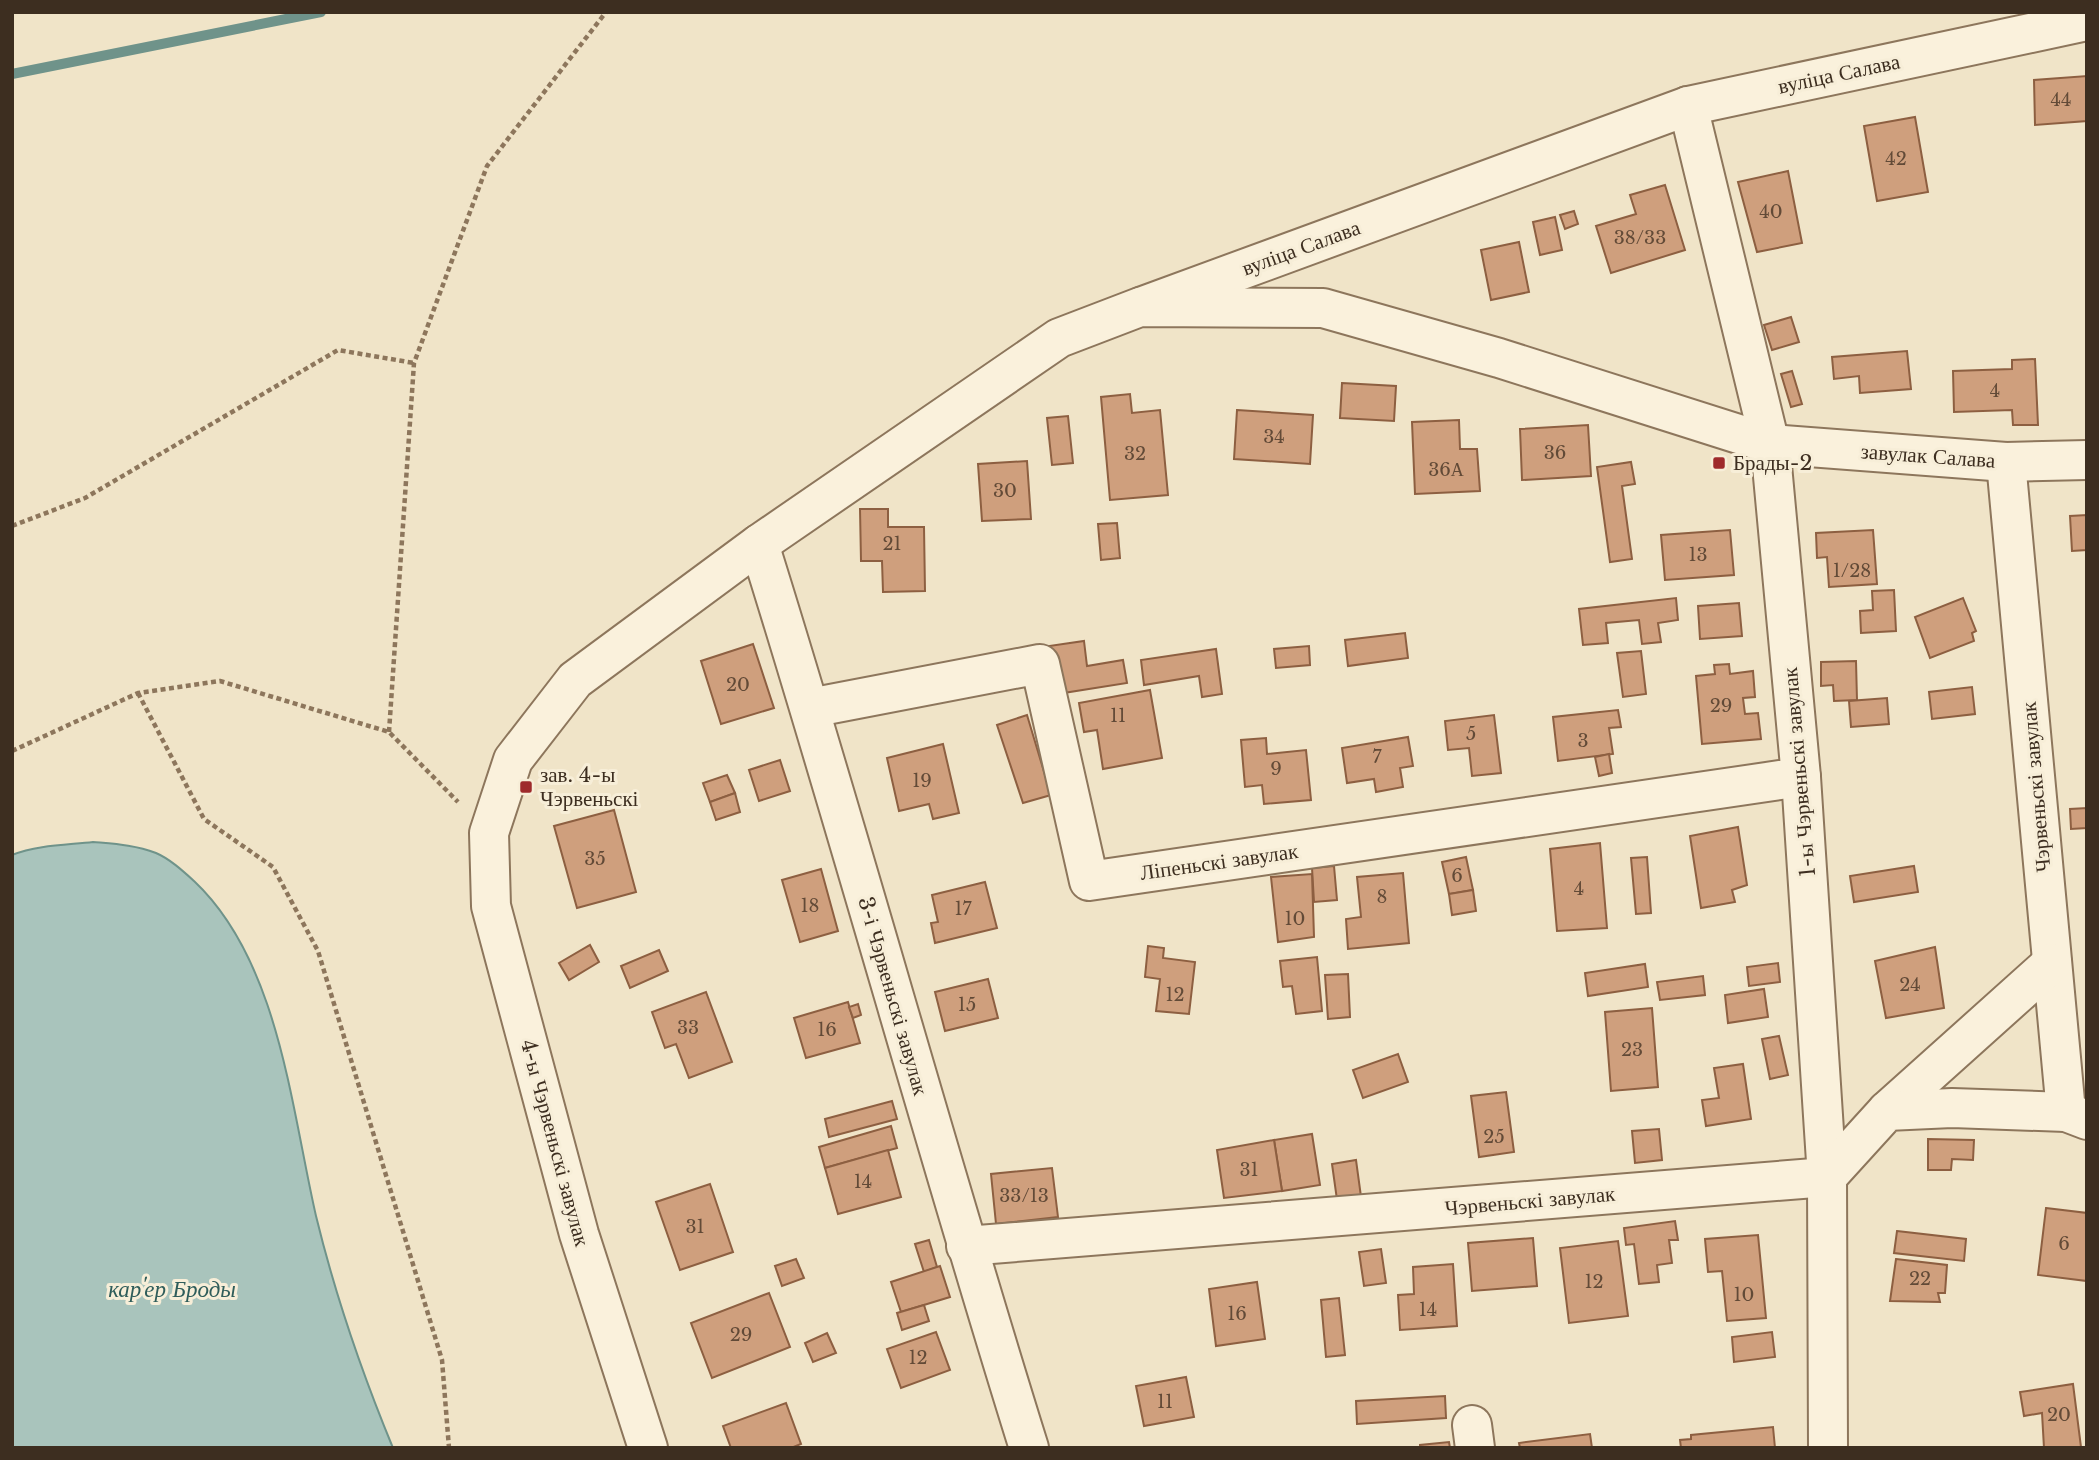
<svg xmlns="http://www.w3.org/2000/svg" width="2099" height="1460" font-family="'Libre Baskerville',serif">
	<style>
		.water { fill: #a9c4bc; stroke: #6f938a; stroke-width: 2 }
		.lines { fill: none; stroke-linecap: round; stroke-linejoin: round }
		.stream { stroke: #6f938a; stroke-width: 10 }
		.building { fill: #cf9f7d; stroke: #8d5f41; stroke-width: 2 }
		.minor-casing { stroke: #8d765c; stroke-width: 42 }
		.tertiary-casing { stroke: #8d765c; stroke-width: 42 }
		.path { stroke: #8d765c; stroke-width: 4.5; stroke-dasharray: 5 3.5; stroke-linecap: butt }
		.minor { stroke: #faf1dc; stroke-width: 38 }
		.tertiary { stroke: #faf1dc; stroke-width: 38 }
		.poi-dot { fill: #9e2a2b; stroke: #f7eed8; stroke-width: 2.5 }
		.labels { text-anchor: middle; stroke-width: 6; stroke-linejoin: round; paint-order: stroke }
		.number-label { font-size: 18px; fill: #624a37 }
		.street-label { font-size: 21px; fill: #3d2e20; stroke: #f7eed8 }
		.poi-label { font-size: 21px; fill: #3d2e20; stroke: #f7eed8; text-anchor: start }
		.water-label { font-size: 23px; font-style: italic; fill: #2f5d5a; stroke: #f7eed8 }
	</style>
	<rect width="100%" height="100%" fill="#f0e4c8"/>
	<path class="water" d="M93,842C115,844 135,845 156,853C170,859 183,871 194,881C279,961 291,1107 316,1216C335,1294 362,1373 393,1448H12V855C37,845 67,845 93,842Z"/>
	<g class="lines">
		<polyline class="stream" points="12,74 321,12"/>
	</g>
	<g class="building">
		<polygon points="2087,76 2087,121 2035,125 2034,80"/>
		<polygon points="1915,117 1928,192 1877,201 1864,126"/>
		<polygon points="1788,171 1802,243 1757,252 1738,182"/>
		<polygon points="1665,185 1685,250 1611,273 1596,226 1636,214 1630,195"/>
		<polygon points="1574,211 1578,224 1565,229 1560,215"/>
		<polygon points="1555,217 1562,250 1540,255 1533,222"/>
		<polygon points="1519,242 1529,292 1491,300 1481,250"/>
		<polygon points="1791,317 1799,342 1772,350 1764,325"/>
		<polygon points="1907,351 1911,389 1860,393 1859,376 1834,379 1832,357"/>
		<polygon points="2035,359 2038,425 2013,425 2012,410 1954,412 1953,371 2012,369 2012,360"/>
		<polygon points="1792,371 1802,404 1791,407 1781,374"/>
		<polygon points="1342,383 1396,386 1394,421 1340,418"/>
		<polygon points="1130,394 1132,413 1160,410 1168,495 1110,500 1101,397"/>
		<polygon points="1237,410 1313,415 1310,464 1234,459"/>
		<polygon points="1068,416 1073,463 1052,465 1047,418"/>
		<polygon points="1459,420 1460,449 1477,449 1480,491 1415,494 1412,422"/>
		<polygon points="1588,425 1591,476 1522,480 1520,429"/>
		<polygon points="1027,461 1031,519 982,521 978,464"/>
		<polygon points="1631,462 1635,484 1622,486 1632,559 1610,562 1597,467"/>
		<polygon points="860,509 888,509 888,527 924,527 925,591 883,592 882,561 861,561"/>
		<polygon points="2087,515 2087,550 2072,551 2070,516"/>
		<polygon points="1117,523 1120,558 1101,560 1098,524"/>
		<polygon points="1730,530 1734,575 1665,580 1661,535"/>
		<polygon points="1873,530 1877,584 1829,587 1827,557 1817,558 1816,533"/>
		<polygon points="1894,590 1896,631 1861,633 1860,611 1873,610 1872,591"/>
		<polygon points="1676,598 1678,620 1658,623 1661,642 1642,644 1639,620 1606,623 1608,643 1583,645 1579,609"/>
		<polygon points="1963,598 1976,631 1972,633 1974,641 1930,658 1915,617"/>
		<polygon points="1739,603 1742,636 1700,639 1698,606"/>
		<polygon points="1405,633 1408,658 1348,666 1345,640"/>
		<polygon points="1084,641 1087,666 1123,660 1127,683 1057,694 1049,646"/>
		<polygon points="753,644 774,708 721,724 701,661"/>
		<polygon points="1309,646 1310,665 1276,668 1274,649"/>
		<polygon points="1216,649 1222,694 1202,697 1199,676 1144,685 1141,660"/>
		<polygon points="1641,651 1646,694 1623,697 1617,653"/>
		<polygon points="1856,661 1857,700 1834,701 1833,685 1821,686 1821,662"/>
		<polygon points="1729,664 1730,674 1753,671 1755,697 1743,698 1745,714 1758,713 1761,739 1702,744 1696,676 1715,674 1714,665"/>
		<polygon points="1972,687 1975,714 1932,719 1929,692"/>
		<polygon points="1150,690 1162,758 1103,769 1097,730 1084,732 1079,703"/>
		<polygon points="1887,698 1889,724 1851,727 1849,701"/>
		<polygon points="1618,710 1621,727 1609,728 1613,754 1558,761 1553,717"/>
		<polygon points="1027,715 1051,795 1023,803 997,725"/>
		<polygon points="1494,715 1501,773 1472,776 1469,748 1448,750 1445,721"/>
		<polygon points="1408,737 1413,766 1400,768 1403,787 1376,792 1374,779 1347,783 1342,748"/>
		<polygon points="1266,738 1267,754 1306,750 1311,800 1264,804 1262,785 1245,787 1241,740"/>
		<polygon points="943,744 959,813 933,819 929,804 899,811 887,758"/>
		<polygon points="1609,754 1612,773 1599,776 1595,757"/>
		<polygon points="780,760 790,791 759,801 749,770"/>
		<polygon points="727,775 735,793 710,802 703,783"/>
		<polygon points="735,793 740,812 716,820 710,802"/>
		<polygon points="2087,808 2087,828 2071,829 2070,809"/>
		<polygon points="614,810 636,892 577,908 554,826"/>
		<polygon points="1738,827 1747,885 1732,890 1735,902 1701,908 1690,836"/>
		<polygon points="1600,843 1607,928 1557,931 1550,849"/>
		<polygon points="1466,857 1473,890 1449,894 1442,862"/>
		<polygon points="1647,857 1651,913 1636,914 1631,858"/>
		<polygon points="1334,866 1337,900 1314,902 1312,868"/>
		<polygon points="1914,866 1918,892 1854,902 1850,876"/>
		<polygon points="821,869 838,931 800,942 782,880"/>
		<polygon points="1403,873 1409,943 1348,949 1346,919 1361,917 1357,877"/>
		<polygon points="1312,874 1314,937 1278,942 1271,877"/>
		<polygon points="985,882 997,928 935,943 931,923 938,922 932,895"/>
		<polygon points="1473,890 1476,911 1452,915 1449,894"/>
		<polygon points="590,945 599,962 569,980 559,963"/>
		<polygon points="1148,946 1164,948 1163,958 1195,962 1189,1014 1156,1011 1160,979 1145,977"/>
		<polygon points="1935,947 1944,1008 1886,1018 1875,961"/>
		<polygon points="659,950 668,971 630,988 621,966"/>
		<polygon points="1317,957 1322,1011 1296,1014 1292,986 1283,987 1280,961"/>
		<polygon points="1778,963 1780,982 1749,986 1747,967"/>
		<polygon points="1645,964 1648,987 1588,996 1585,973"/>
		<polygon points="1348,974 1350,1017 1328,1019 1325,975"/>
		<polygon points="1703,976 1705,995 1660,1000 1657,982"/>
		<polygon points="988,979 998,1018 945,1031 935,992"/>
		<polygon points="1764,989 1768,1017 1728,1023 1725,995"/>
		<polygon points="706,992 732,1062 689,1078 676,1044 665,1048 652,1012"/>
		<polygon points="848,1002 860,1043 806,1058 794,1018"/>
		<polygon points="858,1004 861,1015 853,1018 849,1007"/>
		<polygon points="1652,1008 1658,1087 1611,1091 1605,1012"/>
		<polygon points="1779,1036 1788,1075 1770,1079 1762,1039"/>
		<polygon points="1398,1054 1408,1082 1363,1098 1353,1070"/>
		<polygon points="1743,1064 1751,1119 1706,1126 1702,1100 1719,1098 1714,1068"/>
		<polygon points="1506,1092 1514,1152 1479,1157 1471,1096"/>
		<polygon points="892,1101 897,1119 829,1137 825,1119"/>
		<polygon points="891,1126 897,1148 825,1168 819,1147"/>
		<polygon points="1659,1129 1662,1160 1635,1163 1632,1131"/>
		<polygon points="1312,1134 1320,1185 1282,1191 1274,1140"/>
		<polygon points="1928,1139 1974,1140 1973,1160 1952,1159 1951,1170 1928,1170"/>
		<polygon points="1274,1140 1282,1191 1224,1198 1217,1150"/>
		<polygon points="888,1150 901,1197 838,1214 825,1168"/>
		<polygon points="1356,1160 1362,1204 1338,1207 1332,1164"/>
		<polygon points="1052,1168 1058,1217 996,1224 991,1174"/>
		<polygon points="710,1184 733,1252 680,1270 656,1202"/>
		<polygon points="2046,1208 2087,1213 2087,1281 2038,1275"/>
		<polygon points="1675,1221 1678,1240 1669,1240 1672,1263 1657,1265 1659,1282 1639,1284 1634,1244 1626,1245 1624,1228"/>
		<polygon points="1897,1231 1966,1239 1964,1261 1894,1253"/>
		<polygon points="1758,1235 1766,1318 1727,1321 1722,1271 1708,1272 1705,1239"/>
		<polygon points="1533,1238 1537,1286 1472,1291 1468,1243"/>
		<polygon points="929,1240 937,1267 924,1272 915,1244"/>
		<polygon points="1618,1241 1628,1316 1569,1323 1560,1248"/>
		<polygon points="1381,1249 1386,1283 1364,1286 1359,1252"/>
		<polygon points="796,1259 804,1278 782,1286 775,1266"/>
		<polygon points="1896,1259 1947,1265 1945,1293 1938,1293 1940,1302 1890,1301"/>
		<polygon points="1453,1264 1457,1326 1400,1330 1398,1295 1414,1294 1413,1267"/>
		<polygon points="940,1266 950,1297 901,1312 891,1282"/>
		<polygon points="1257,1282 1265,1339 1216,1346 1209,1289"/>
		<polygon points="769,1293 790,1347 712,1378 691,1323"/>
		<polygon points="1339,1298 1345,1355 1326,1357 1321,1300"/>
		<polygon points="924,1305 929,1321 902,1330 897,1313"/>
		<polygon points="936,1332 950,1370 901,1388 887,1349"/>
		<polygon points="1772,1332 1775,1357 1734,1362 1732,1337"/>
		<polygon points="827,1333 836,1353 813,1362 805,1343"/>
		<polygon points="1186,1377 1194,1417 1144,1426 1136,1386"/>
		<polygon points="2073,1384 2081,1447 2044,1448 2042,1413 2024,1416 2020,1392"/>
		<polygon points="1445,1396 1446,1418 1357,1424 1356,1401"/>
		<polygon points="786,1403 801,1444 791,1448 731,1448 723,1426"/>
		<polygon points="1773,1427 1775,1448 1681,1448 1680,1440 1691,1439 1691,1435"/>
		<polygon points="1590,1434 1592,1448 1520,1448 1519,1443"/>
		<polygon points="1449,1442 1450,1448 1420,1448 1420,1445"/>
	</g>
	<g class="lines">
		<g class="minor-casing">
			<g id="minor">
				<polyline points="1688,106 1770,444 1801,777 1827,1177 1828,1448"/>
				<polyline points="1143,306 1688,106 2087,21"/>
				<polyline points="2006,462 2066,1112"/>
				<path d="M759,544C853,844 935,1148 1029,1448"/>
				<polyline points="810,708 1040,664 1089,881 1801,777"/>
				<polyline points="1887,1111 2052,963"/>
				<polyline points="966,1246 1827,1177 1887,1111 1952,1108 2066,1112 2087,1120"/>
				<polyline points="1472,1425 1475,1448"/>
			</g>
		</g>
		<g class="tertiary-casing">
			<polyline id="tertiary" points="648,1448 579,1234 491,906 489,833 513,760 575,680 759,544 1059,338 1140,307 1323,308 1499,358 1770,444 2006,462 2087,460"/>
		</g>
		<g class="path">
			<polyline points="12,526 85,498 338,350 414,363"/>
			<polyline points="138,693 204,819 273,867 318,951 442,1360 449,1448"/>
			<polyline points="389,732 414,363 487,166 606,12"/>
			<polyline points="12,751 138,693 220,681 389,732 458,802"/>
		</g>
		<use href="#minor" class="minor"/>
		<use href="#tertiary" class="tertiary"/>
	</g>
	<g class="poi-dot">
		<rect x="1712" y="456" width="14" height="14" rx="3.5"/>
		<rect x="519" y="780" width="14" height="14" rx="3.5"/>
	</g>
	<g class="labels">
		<g class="number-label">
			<text x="2061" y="106">44</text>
			<text x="1896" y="165">42</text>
			<text x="1771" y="218">40</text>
			<text x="1640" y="244">38/33</text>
			<text x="1995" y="397">4</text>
			<text x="1274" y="443">34</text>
			<text x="1555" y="459">36</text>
			<text x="1135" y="460">32</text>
			<text x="1446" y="476">36А</text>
			<text x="1005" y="497">30</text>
			<text x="892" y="550">21</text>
			<text x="1698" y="561">13</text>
			<text x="1852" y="577">1/28</text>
			<text x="738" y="691">20</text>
			<text x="1721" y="712">29</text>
			<text x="1118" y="722">11</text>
			<text x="1471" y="740">5</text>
			<text x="1583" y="747">3</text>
			<text x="1377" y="763">7</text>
			<text x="1276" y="775">9</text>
			<text x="922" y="787">19</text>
			<text x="595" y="865">35</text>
			<text x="1457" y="882">6</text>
			<text x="1579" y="895">4</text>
			<text x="1382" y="903">8</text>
			<text x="810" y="912">18</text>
			<text x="963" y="915">17</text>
			<text x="1295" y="925">10</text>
			<text x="1910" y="991">24</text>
			<text x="1175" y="1001">12</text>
			<text x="967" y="1011">15</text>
			<text x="688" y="1034">33</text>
			<text x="827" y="1036">16</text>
			<text x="1632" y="1056">23</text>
			<text x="1494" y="1143">25</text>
			<text x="1249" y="1176">31</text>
			<text x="863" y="1188">14</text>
			<text x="1024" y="1202">33/13</text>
			<text x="695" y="1233">31</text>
			<text x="2064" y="1250">6</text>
			<text x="1920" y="1285">22</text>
			<text x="1594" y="1288">12</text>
			<text x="1744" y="1301">10</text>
			<text x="1428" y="1316">14</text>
			<text x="1237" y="1320">16</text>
			<text x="741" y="1341">29</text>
			<text x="918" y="1364">12</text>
			<text x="1165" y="1408">11</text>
			<text x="2059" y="1421">20</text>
		</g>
		<g class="street-label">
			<text transform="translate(1839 74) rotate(-12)" y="7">вуліца Салава</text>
			<text transform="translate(1301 248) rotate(-20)" y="7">вуліца Салава</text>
			<text transform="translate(1928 456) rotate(4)" y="7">завулак Салава</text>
			<text transform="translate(1799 772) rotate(-95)" y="7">1-ы Чэрвеньскі завулак</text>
			<text transform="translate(2036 787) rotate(-95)" y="7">Чэрвеньскі завулак</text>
			<text transform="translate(1219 862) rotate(-8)" y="7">Ліпеньскі завулак</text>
			<text transform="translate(893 996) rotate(74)" y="7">3-і Чэрвеньскі завулак</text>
			<text transform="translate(555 1143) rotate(75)" y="7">4-ы Чэрвеньскі завулак</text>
			<text transform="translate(1530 1201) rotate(-5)" y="7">Чэрвеньскі завулак</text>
		</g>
		<g class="poi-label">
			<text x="1733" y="470">Брады-2</text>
			<text x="540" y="782">зав. 4-ы<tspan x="540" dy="24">Чэрвеньскі</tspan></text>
		</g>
		<g class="water-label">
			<text x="172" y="1297">карʼер Броды</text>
		</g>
	</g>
	<rect width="2099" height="1460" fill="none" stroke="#3d2e20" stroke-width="28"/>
</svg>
